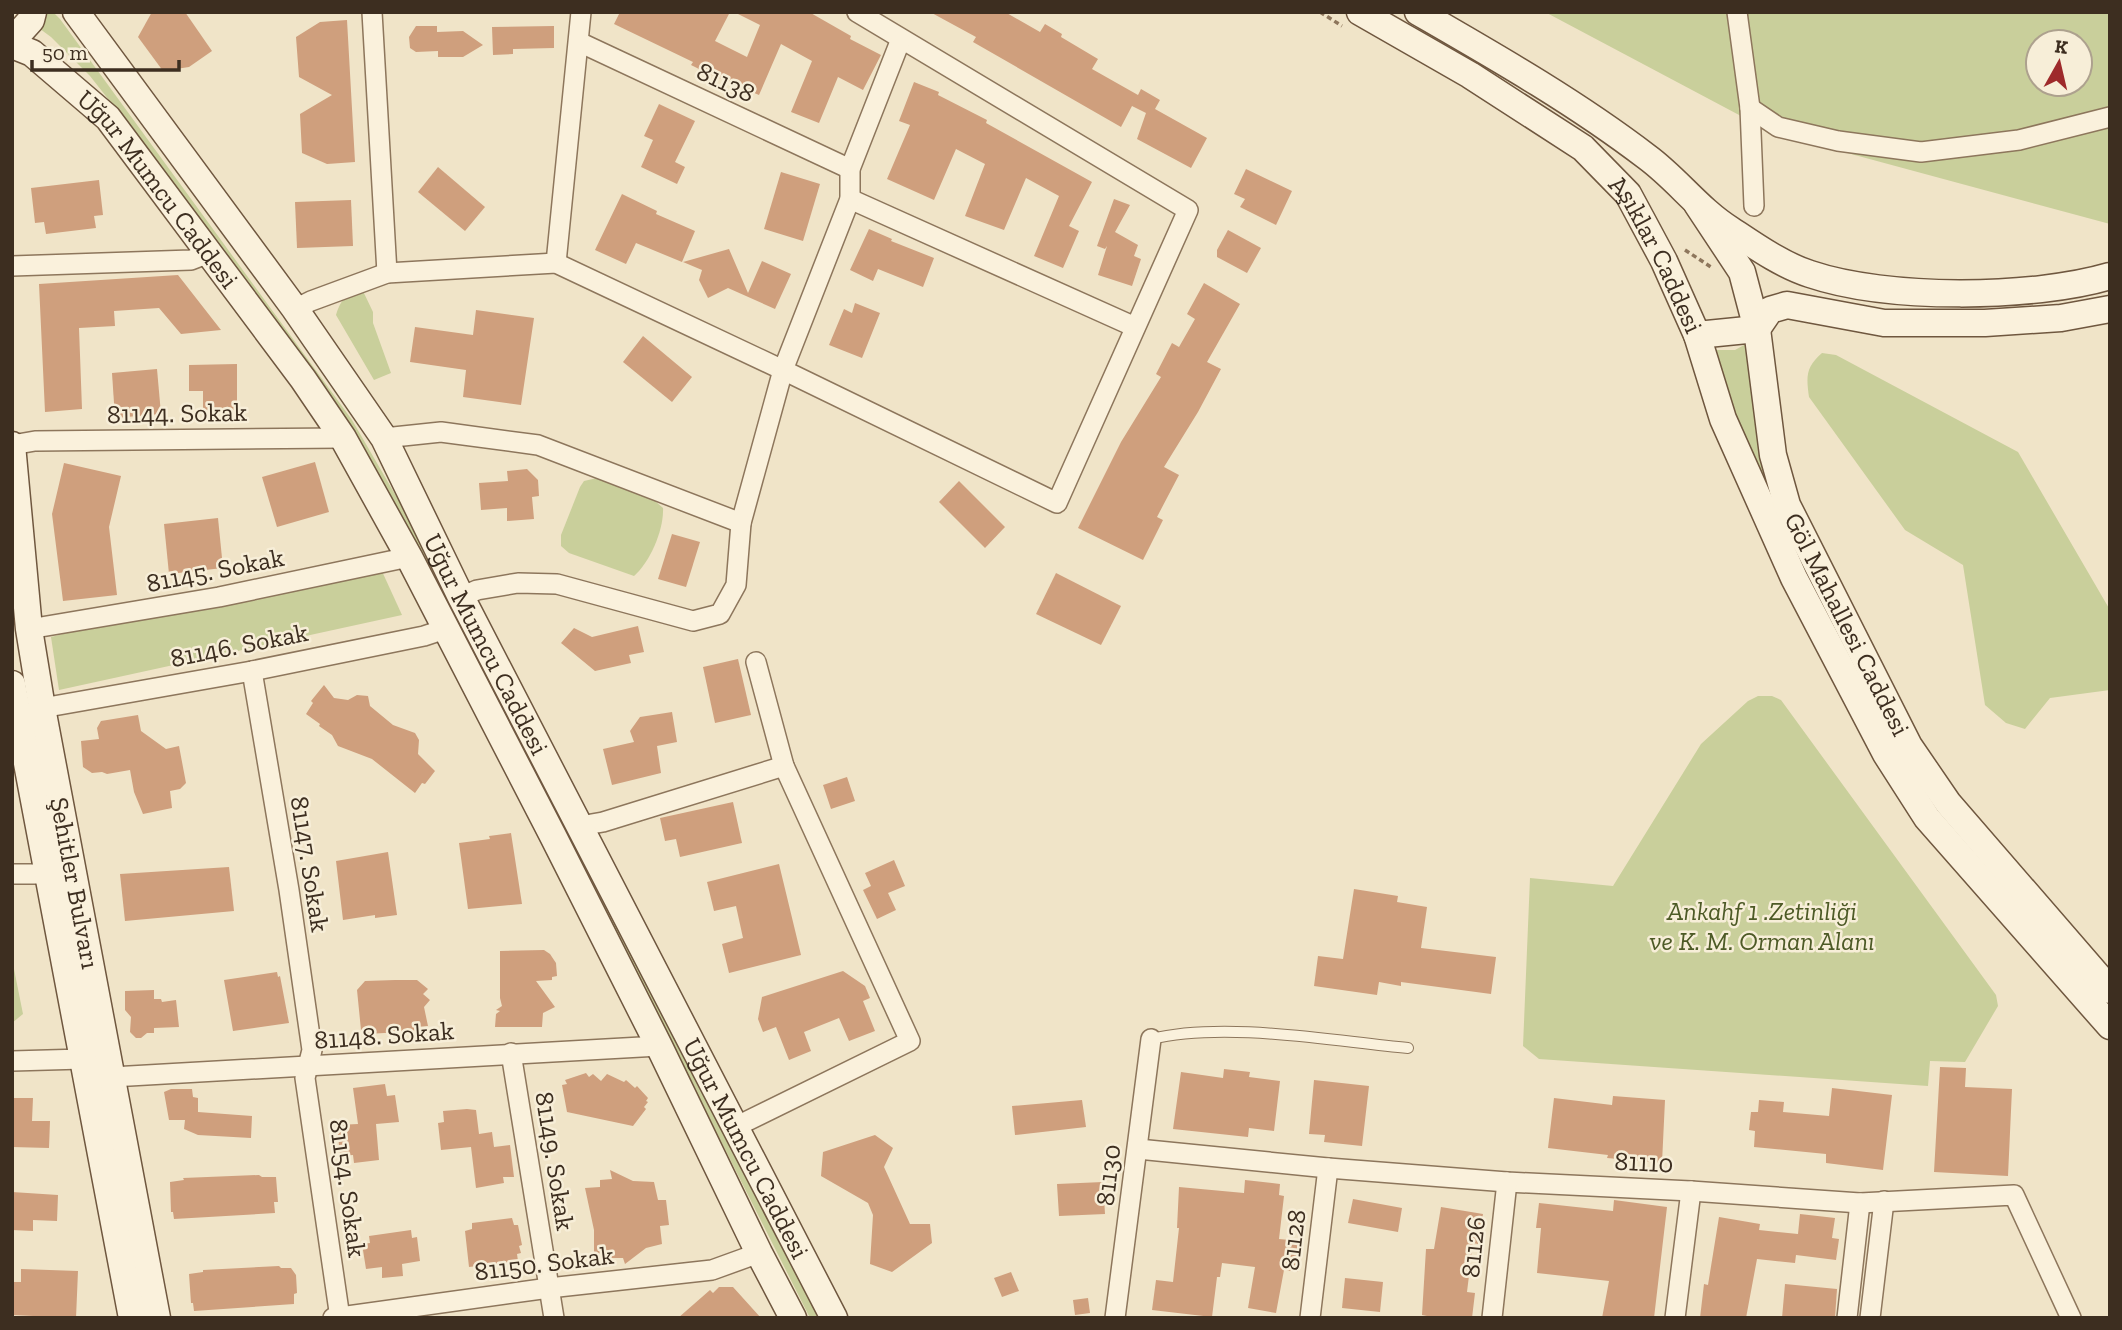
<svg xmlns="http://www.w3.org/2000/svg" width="2122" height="1330" font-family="'Zilla Slab',serif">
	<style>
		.green { fill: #c9cf9b; fill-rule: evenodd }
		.building { fill: #cf9f7d }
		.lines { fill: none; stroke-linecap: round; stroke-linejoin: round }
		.lane-casing { stroke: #8d765c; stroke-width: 12 }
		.street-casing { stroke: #8d765c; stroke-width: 22 }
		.secondary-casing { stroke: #6f573f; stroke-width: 29 }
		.path { stroke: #8d765c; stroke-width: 3.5; stroke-dasharray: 5 3.5; stroke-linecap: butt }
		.lane { stroke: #faf1dc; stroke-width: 10 }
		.street { stroke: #faf1dc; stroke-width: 19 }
		.secondary { stroke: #faf1dc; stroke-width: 26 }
		.labels { text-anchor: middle; stroke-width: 5; stroke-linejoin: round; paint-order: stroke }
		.street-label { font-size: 26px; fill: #3d2e20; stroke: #f7eed8 }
		.park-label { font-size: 26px; font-style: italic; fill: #4d5a26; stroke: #f7eed8 }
	</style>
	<rect width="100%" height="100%" fill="#f0e4c8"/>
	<g class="green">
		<polygon points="38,12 53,12 60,19 352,420 414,527 819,1318 810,1318 663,1026 348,425 150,152 90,76 51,37 36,26"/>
		<path d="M1545,12H2110V224L1773,133ZM2038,42H2080V84H2038Z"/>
		<path d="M362,289L373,312V323L391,373L374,380L336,315C341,299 346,295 362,289Z"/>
		<polygon points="1755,339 1762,441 1780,510 1888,725 1938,805 2019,902 2110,1004 2110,1013 2015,906 1933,808 1882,728 1802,574 1774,513 1740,439 1711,350 1735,350"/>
		<path d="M1822,353L1836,355L2018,452L2110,610V690L2050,698L2025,729L2006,723L1985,705L1963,565L1905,530L1809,397C1806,376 1806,367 1822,353Z"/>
		<path d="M597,478L655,501L663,508C664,530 650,562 634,576L569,553L561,546V535L580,487L584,481Z"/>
		<polygon points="375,556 402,615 59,690 51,637"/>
		<polygon points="1758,696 1772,696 1781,700 1996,995 1998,1006 1965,1062 1930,1061 1928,1086 1539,1059 1523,1046 1530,878 1613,886 1701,744 1748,701"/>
		<polygon points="12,959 23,1014 12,1023"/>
	</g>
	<g class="building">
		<polygon points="152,12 185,12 212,51 189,67 163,71 138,37"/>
		<polygon points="620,12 730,12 715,41 747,57 760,25 734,12 809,12 851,36 850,39 881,55 863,90 838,77 819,123 791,112 812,61 781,44 759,95 705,72 691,65 693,62 614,24"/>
		<polygon points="930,12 1005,12 1040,32 1045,24 1062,34 1061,37 1098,59 1092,69 1138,95 1141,89 1160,100 1155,109 1207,138 1191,168 1137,139 1146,113 1132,106 1121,127 973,42 976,37"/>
		<polygon points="347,20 355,162 327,164 302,153 300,114 332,95 299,77 296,37 320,22"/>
		<polygon points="416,26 437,26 437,32 463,31 483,45 463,57 438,57 438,51 416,52 410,48 409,37"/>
		<polygon points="554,26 554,48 513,49 513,54 493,55 492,27"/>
		<polygon points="914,82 939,92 938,95 987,120 986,123 1092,182 1069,226 1079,231 1063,268 1034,256 1059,196 1026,178 1004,230 965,216 985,164 956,149 934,200 887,179 910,125 899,121"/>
		<polygon points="659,104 695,121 675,162 685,167 677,184 641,167 653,140 644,136"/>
		<polygon points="438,167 485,207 465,231 418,192"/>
		<polygon points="1246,169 1292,191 1276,225 1240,207 1245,199 1234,194"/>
		<polygon points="781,172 820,184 803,241 764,229"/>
		<polygon points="99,180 103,215 94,216 96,228 46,234 44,222 35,223 31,188"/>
		<polygon points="622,194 657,211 656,214 695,231 682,262 636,243 626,264 595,250"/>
		<polygon points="1114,199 1130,205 1115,232 1138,245 1134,256 1141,259 1132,286 1098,275 1107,246 1105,249 1097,246"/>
		<polygon points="351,200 353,246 297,248 295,202"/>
		<polygon points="869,229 892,239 891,241 934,258 923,287 878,269 873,281 850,270"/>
		<polygon points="1228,230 1261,248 1247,273 1217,257 1217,250"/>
		<polygon points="729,249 748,293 762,261 791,274 775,309 728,288 708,298 699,280 702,270 683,262"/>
		<polygon points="178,275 221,330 181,334 159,308 114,311 115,326 79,328 82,409 45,412 39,284"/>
		<polygon points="1204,283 1240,304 1207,362 1221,369 1198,412 1164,467 1179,475 1157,517 1163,520 1143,560 1078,528 1121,442 1161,377 1156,374 1172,343 1179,347 1195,319 1187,314"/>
		<polygon points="855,303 880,313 862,358 829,345 844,309 852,313"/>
		<polygon points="476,310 534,318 521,405 463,397 466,370 410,362 415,327 473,335"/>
		<polygon points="643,336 692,377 672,402 623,362"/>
		<polygon points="237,364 237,410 203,410 203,391 189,391 189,365"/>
		<polygon points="157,369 161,414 115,418 112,373"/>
		<polygon points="315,462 329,512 277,527 262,477"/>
		<polygon points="64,463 121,476 109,527 117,595 63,601 52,514"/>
		<polygon points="527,469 538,480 539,496 532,497 534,519 507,521 507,508 481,510 479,483 508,481 507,471"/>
		<polygon points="959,481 1005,527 985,548 939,502"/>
		<polygon points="218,518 223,568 169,574 164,524"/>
		<polygon points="672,534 700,542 686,587 658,579"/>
		<polygon points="1056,573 1121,606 1101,645 1036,614"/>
		<polygon points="638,626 644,652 629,655 631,663 595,671 561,643 574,628 592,637"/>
		<polygon points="738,659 751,715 715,723 703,667"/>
		<polygon points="324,685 334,698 348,700 357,695 368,696 370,706 393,725 415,733 419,740 418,754 435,771 425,784 422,783 415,793 372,759 338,746 332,735 319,726 320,724 306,714 313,703 311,701"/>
		<polygon points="672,712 677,742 657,746 661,773 612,785 603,749 634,742 630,731 640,717"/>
		<polygon points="138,715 141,731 166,749 179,746 186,783 180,789 170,791 172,808 143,814 134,792 130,770 107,774 102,772 92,773 83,767 81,741 99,739 97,728 101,721"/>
		<polygon points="847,777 855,801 831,809 823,785"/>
		<polygon points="733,802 742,843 680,857 676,839 665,841 660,818"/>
		<polygon points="511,833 522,904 468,909 459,843 490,839 489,836"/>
		<polygon points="388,852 397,915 375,918 375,915 343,920 336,861"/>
		<polygon points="894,860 905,886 888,893 896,910 877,919 863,890 871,886 865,873"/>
		<polygon points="779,864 801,955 729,973 722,944 743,938 736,906 714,911 707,882"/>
		<polygon points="229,867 234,911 125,921 120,874"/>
		<polygon points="1354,889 1398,896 1397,902 1427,907 1421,948 1496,957 1491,994 1401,982 1401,986 1379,982 1377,995 1314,986 1318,956 1343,959"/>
		<polygon points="544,950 550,954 556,963 557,976 552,977 552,980 536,981 555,1007 543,1013 542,1027 495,1027 496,1014 500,1011 496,1010 502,1006 500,998 500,951"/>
		<polygon points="843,971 865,986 870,998 863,1001 875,1031 849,1041 839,1018 804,1032 811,1051 789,1060 776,1027 763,1032 758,1019 762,997"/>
		<polygon points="277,972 278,977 280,976 289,1023 233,1031 224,980"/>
		<polygon points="395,980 417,980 428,989 423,994 430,1000 424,1007 428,1026 416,1027 416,1031 368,1034 368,1030 361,1030 357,990 365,981"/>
		<polygon points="154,990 154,999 161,999 162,1002 176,1000 179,1027 154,1028 154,1033 147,1033 141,1038 136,1038 130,1032 131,1017 125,1010 125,991"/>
		<polygon points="1940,1067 1966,1068 1965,1087 2012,1089 2008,1176 1934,1172"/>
		<polygon points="1224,1069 1250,1072 1249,1077 1280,1081 1274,1131 1249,1128 1248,1137 1173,1129 1181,1072 1223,1078"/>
		<polygon points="586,1073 589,1077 593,1074 601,1081 607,1074 624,1082 626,1080 635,1088 637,1086 648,1098 646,1101 648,1102 644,1107 646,1109 633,1126 567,1112 562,1085 567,1084 565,1080"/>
		<polygon points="1314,1080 1369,1086 1362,1146 1324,1142 1325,1135 1309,1134"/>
		<polygon points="385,1084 387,1096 395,1095 399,1122 376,1124 379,1160 354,1163 353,1155 340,1156 337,1125 358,1124 353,1088"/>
		<polygon points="1832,1088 1892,1095 1883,1170 1826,1163 1826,1154 1754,1147 1755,1131 1749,1130 1751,1112 1758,1112 1759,1100 1784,1102 1783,1112 1829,1116"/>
		<polygon points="171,1089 192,1089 193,1097 198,1098 198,1112 252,1116 251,1138 198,1135 184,1129 185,1120 169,1120 164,1092"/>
		<polygon points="1613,1096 1665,1100 1662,1163 1607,1158 1608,1155 1548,1148 1554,1098 1612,1105"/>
		<polygon points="12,1098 33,1098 32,1121 50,1121 49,1148 12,1147"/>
		<polygon points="1082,1100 1086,1127 1015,1135 1012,1106"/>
		<polygon points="467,1109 476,1110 479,1134 492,1132 494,1147 510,1145 514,1177 503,1177 504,1183 476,1188 471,1147 441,1150 438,1123 444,1122 443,1111"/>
		<polygon points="875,1135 893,1148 884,1167 910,1224 930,1224 932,1243 892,1272 870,1264 873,1215 868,1203 821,1176 823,1152"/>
		<polygon points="610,1170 633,1181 654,1182 658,1200 666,1200 669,1225 660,1226 662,1244 646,1248 625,1264 623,1258 610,1258 609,1252 594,1254 594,1230 585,1188 600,1187 600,1180 612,1179"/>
		<polygon points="259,1175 262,1177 276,1177 278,1202 274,1202 275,1213 174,1219 173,1212 171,1212 170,1182 184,1180 183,1178"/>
		<polygon points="1245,1180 1280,1184 1279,1195 1284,1196 1279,1239 1301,1241 1298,1272 1284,1270 1276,1313 1248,1308 1255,1267 1222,1263 1220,1277 1217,1277 1212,1317 1152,1310 1156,1280 1173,1282 1179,1228 1177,1228 1179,1187 1244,1193"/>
		<polygon points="1103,1182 1105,1214 1059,1216 1057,1184"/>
		<polygon points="12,1192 58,1195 57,1221 33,1220 33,1231 12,1230"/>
		<polygon points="1353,1199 1402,1208 1398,1232 1348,1223"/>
		<polygon points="1614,1200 1667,1207 1654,1318 1602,1318 1609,1281 1537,1273 1541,1228 1536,1228 1539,1203 1613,1211"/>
		<polygon points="1441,1207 1483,1214 1478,1244 1473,1243 1467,1292 1475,1293 1472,1318 1437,1318 1422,1315 1426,1249 1434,1249"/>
		<polygon points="1800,1214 1835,1218 1832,1238 1839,1239 1836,1260 1796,1255 1795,1263 1757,1259 1746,1318 1700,1318 1704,1284 1708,1285 1719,1217 1760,1224 1759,1230 1798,1234"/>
		<polygon points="512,1218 514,1225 518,1225 522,1245 519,1246 521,1253 517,1254 518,1261 469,1267 465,1231 472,1229 472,1223"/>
		<polygon points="411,1230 412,1238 417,1237 420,1261 402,1264 403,1276 382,1278 382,1267 366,1269 362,1244 370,1243 369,1236"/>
		<polygon points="279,1266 281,1268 291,1268 296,1275 297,1293 294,1294 294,1304 194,1311 193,1303 191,1303 189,1274 203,1272 203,1270"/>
		<polygon points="21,1269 78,1271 76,1318 12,1315 12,1282 21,1282"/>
		<polygon points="1011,1272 1019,1291 1002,1297 994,1278"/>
		<polygon points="1345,1278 1383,1282 1380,1312 1342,1308"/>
		<polygon points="1785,1284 1837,1289 1835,1318 1782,1318"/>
		<polygon points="719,1287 733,1287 761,1318 678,1318 710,1290 713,1293"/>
		<polygon points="1088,1298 1090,1313 1075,1315 1073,1300"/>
	</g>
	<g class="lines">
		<g class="lane-casing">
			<path id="lane" d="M1151,1039C1226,1021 1331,1041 1408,1048"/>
		</g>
		<g class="street-casing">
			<g id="street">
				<polyline points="372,12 387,273"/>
				<polyline points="1737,12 1750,108 1754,206"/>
				<polyline points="579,42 850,169"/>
				<polyline points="1750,108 1778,127 1838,141 1921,152 2019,140 2110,117"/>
				<polyline points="850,199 1135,327"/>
				<polyline points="556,263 581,12"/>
				<polyline points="12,266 191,260 209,253"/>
				<polyline points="295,309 311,301 387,273 556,263 783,370 1057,503 1188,210 857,12"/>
				<polyline points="384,438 441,432 538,445 741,523 783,370 850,199 850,169 901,39"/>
				<polyline points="12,445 35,441 343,438"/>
				<polyline points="461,597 477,590 518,583 557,584 693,621 720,614 736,585 741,523"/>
				<polyline points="29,629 219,597 409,557"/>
				<polyline points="252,671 289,890 312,1050 305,1078 340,1318"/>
				<polyline points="42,708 252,671 424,636 445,629"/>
				<polyline points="580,826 603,822 784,766"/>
				<polyline points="12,874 46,874"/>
				<polyline points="511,1053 554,1318"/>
				<polyline points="12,1061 83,1059"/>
				<polyline points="112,1077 659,1046"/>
				<polyline points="735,1127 910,1041 784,766 756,662"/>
				<polyline points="1138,1149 1328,1168 1507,1182 1691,1191 1860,1203 2014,1195 2071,1318"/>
				<polyline points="333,1318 549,1288 712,1270 759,1253"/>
				<polyline points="1115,1318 1151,1039"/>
				<polyline points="1310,1318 1328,1168"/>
				<polyline points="1492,1318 1507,1182"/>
				<polyline points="1675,1318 1691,1191"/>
				<polyline points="1847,1318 1860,1203"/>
				<polyline points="1870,1318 1884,1201"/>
			</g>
		</g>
		<g class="secondary-casing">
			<g id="secondary">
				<path id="s1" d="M76,12L295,309L384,438L461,597L834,1318"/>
				<path id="s2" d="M1360,12L1470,75L1583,148L1628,194L1664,261L1697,335L1723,419L1794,578L1886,754L1927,818L2110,1026"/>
				<path d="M1418,12C1496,57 1575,102 1647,157C1677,179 1699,210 1731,230C1755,246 1782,265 1810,274C1887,300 2032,299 2110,276"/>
				<polyline points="12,41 31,20 33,12"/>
				<path id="s3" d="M12,45L32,53L108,118L303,379L343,438L409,557L553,836L659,1046L759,1253L793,1318"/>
				<path id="s4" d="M1697,204L1742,272L1757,329L1773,455L1787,505L1909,746L1948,803L2110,990"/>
				<polyline points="1697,335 1757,329 1770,310 1787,305 1884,323 1985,323 2061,318 2110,309"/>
				<path id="s5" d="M12,445L29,629L42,708L157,1318"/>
				<polyline points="12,684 132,1318"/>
			</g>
		</g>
		<g class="path">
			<polyline points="1320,12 1342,26"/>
			<polyline points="1685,250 1711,267"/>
		</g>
		<use href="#lane" class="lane"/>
		<use href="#street" class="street"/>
		<use href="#secondary" class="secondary"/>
	</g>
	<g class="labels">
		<g class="street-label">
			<text transform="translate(726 82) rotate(25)" y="9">81138</text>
			<text dy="9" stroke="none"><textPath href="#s3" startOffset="208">Uğur Mumcu Caddesi</textPath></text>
			<text dy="9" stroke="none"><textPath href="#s2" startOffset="392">Aşıklar Caddesi</textPath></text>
			<text transform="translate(177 413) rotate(-1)" y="9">81144. Sokak</text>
			<text transform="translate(215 570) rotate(-11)" y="9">81145. Sokak</text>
			<text dy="9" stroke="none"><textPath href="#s4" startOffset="453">Göl Mahallesi Caddesi</textPath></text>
			<text transform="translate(239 645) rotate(-11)" y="9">81146. Sokak</text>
			<text dy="9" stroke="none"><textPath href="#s1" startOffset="756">Uğur Mumcu Caddesi</textPath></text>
			<text transform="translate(310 864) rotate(81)" y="9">81147. Sokak</text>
			<text dy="9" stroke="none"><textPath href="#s5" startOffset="443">Şehitler Bulvarı</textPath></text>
			<text transform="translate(384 1035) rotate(-4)" y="9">81148. Sokak</text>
			<text dy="9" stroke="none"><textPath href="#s1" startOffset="1323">Uğur Mumcu Caddesi</textPath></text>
			<text transform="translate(555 1161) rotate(81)" y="9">81149. Sokak</text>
			<text transform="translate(1644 1162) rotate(3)" y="9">81110</text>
			<text transform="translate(1108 1175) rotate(-83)" y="9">81130</text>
			<text transform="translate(348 1188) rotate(82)" y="9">81154. Sokak</text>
			<text transform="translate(1293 1240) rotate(-83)" y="9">81128</text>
			<text transform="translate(1473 1247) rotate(-84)" y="9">81126</text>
			<text transform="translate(544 1263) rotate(-7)" y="9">81150. Sokak</text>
		</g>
		<g class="park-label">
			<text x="1762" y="920">Ankahf 1 .Zetinliği<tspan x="1762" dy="30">ve K. M. Orman Alanı</tspan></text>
		</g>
	</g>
	<rect width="2122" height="1330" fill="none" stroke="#3d2e20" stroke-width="28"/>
	<g transform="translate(2059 63) rotate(8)"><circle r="33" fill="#f7eed8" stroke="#ada18e" stroke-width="2"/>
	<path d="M0-5L12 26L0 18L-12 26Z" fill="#9e2a2b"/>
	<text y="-10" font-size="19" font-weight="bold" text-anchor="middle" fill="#3d2e20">K</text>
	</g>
	<path d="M32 60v10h147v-10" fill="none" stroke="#3d2e20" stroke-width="3.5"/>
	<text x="42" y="60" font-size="21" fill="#3d2e20" stroke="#f7eed8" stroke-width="5" paint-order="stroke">50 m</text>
</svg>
